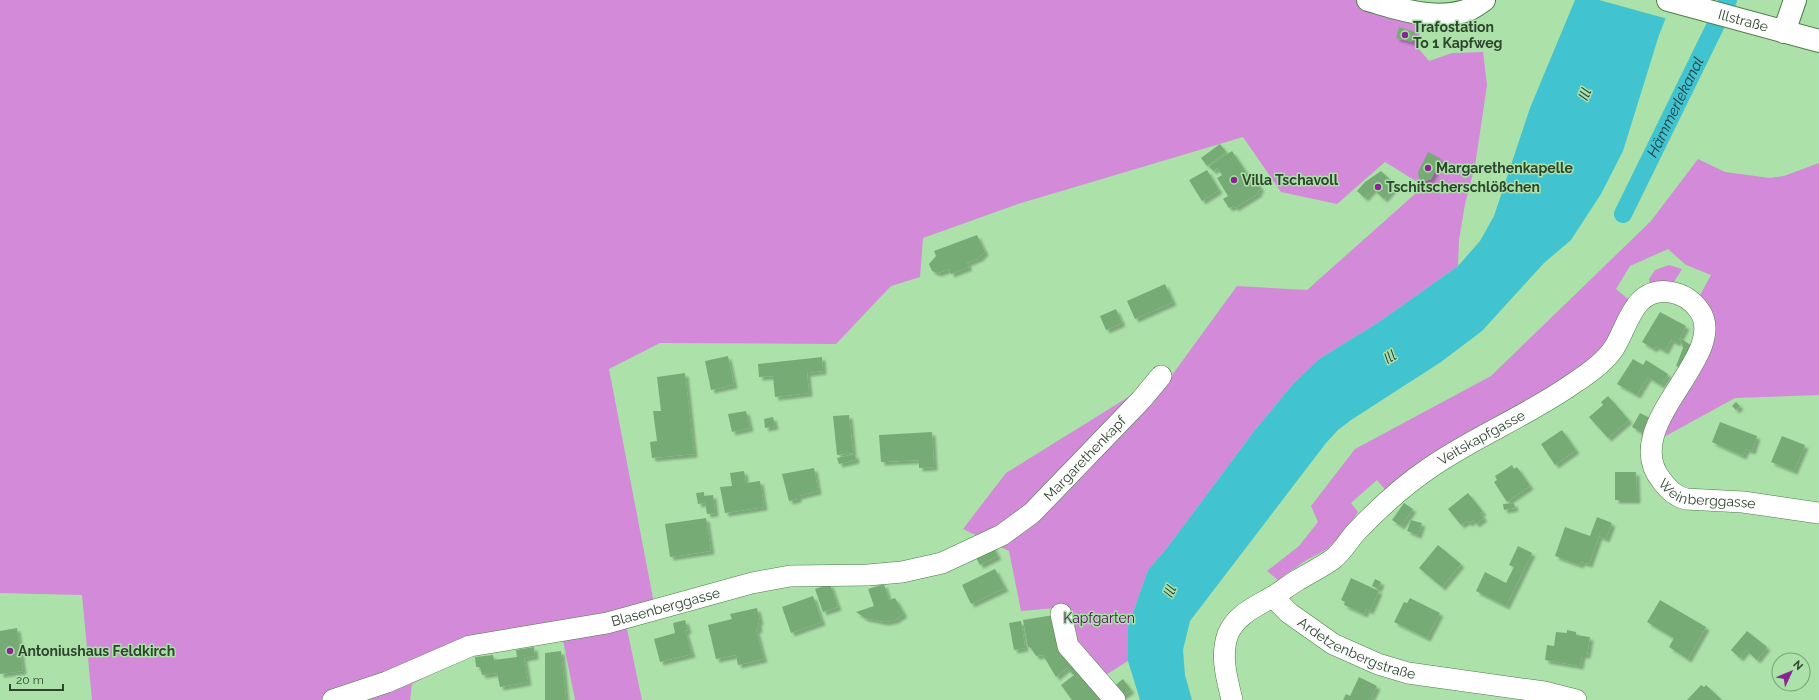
<svg xmlns="http://www.w3.org/2000/svg" width="1819" height="700" font-family="Raleway,sans-serif">
	<style>
		.green { fill: #d28ad9 }
		.water { fill: #41c4d0 }
		.pier { fill: #ace2a9 }
		.lines { fill: none; stroke-linecap: round; stroke-linejoin: round }
		.canal { stroke: #41c4d0; stroke-width: 18 }
		.building { fill: #77ab75; filter: url(#shadow) }
		.minor-casing { stroke: #4a7c48; stroke-width: 22 }
		.tertiary-casing { stroke: #4a7c48; stroke-width: 24 }
		.secondary-casing { stroke: #4a7c48; stroke-width: 24 }
		.minor { stroke: #fff; stroke-width: 21 }
		.tertiary { stroke: #fff; stroke-width: 22 }
		.secondary { stroke: #fff; stroke-width: 22 }
		.poi-dot { fill: #862791; stroke: #ace2a9; stroke-width: 1.5 }
		.labels { text-anchor: middle; stroke-width: 3; stroke-linejoin: round; paint-order: stroke }
		.street-label { font-size: 14px; fill: #2d442d; stroke: #ace2a9 }
		.poi-label { font-size: 14px; font-weight: bold; fill: #2d442d; stroke: #ace2a9; text-anchor: start }
		.park-label { font-size: 14px; fill: #500957; stroke: #ace2a9 }
		.water-label { font-size: 15px; font-style: italic; fill: #1d383b; stroke: #ace2a9 }
	</style>
	<defs>
		<filter id="shadow"><feDropShadow dx="3.5" dy="3.5" stdDeviation="1" flood-color="#0004"/></filter>
	</defs>
	<rect width="100%" height="100%" fill="#ace2a9"/>
	<g class="green">
		<polygon points="0,0 1368,0 1411,12 1420,26 1418,48 1429,61 1452,53 1483,52 1487,85 1475,166 1465,204 1459,240 1458,266 1379,322 1319,359 1293,384 1255,430 1167,548 1148,570 1128,627 1128,661 1104,676 1076,647 1067,607 1021,611 1009,551 963,529 1006,473 1130,396 1167,382 1237,286 1307,290 1424,186 1385,162 1337,204 1281,192 1243,137 1018,204 923,238 920,277 891,286 836,344 660,343 609,369 657,619 627,629 642,700 575,700 563,640 475,653 412,684 410,700 92,700 82,595 0,593"/>
		<polygon points="1698,159 1725,172 1770,178 1784,176 1819,163 1819,395 1735,398 1662,438 1672,413 1700,367 1699,297 1711,275 1686,265 1668,249 1630,266 1616,289 1629,300 1608,343 1581,369 1387,492 1377,480 1351,503 1358,512 1346,531 1327,549 1305,561 1278,580 1267,571 1299,546 1318,522 1311,506 1355,449 1491,376 1651,221"/>
		<polygon points="1669,265 1682,269 1674,282 1655,287 1650,285 1649,279 1655,270"/>
	</g>
	<polygon class="water" points="1575,0 1673,0 1659,35 1623,151 1601,194 1571,240 1544,263 1482,331 1441,362 1351,420 1338,430 1326,443 1190,621 1183,650 1185,675 1192,700 1140,700 1128,661 1128,627 1148,570 1167,548 1255,430 1293,384 1319,359 1379,322 1458,266 1480,241 1494,216 1530,108"/>
	<polygon class="pier" points="1599,0 1675,0 1668,19"/>
	<g class="lines">
		<path class="canal" id="s1" d="M1623,214L1728,0"/>
	</g>
	<g class="building">
		<polygon points="1399,27 1415,32 1412,42 1396,38"/>
		<polygon points="1220,144 1226,152 1207,166 1201,158"/>
		<polygon points="1232,151 1252,181 1255,179 1261,189 1258,191 1259,193 1235,208 1234,206 1229,208 1223,199 1228,196 1217,178 1222,175 1217,168 1213,171 1209,166"/>
		<polygon points="1428,152 1441,159 1431,179 1425,181 1419,179 1418,172"/>
		<polygon points="1207,170 1219,190 1202,201 1189,180"/>
		<polygon points="1381,171 1396,185 1384,199 1373,189 1365,198 1357,191 1365,182"/>
		<polygon points="977,235 985,252 979,258 967,263 969,267 951,274 949,269 938,273 932,271 929,264 936,256 934,251"/>
		<polygon points="1165,284 1173,302 1135,319 1127,301"/>
		<polygon points="1116,309 1122,323 1106,330 1100,316"/>
		<polygon points="1660,312 1686,326 1677,343 1671,340 1665,351 1656,346 1654,349 1642,342"/>
		<polygon points="1680,338 1692,346 1681,368 1676,366 1683,348"/>
		<polygon points="728,356 734,385 711,390 705,361"/>
		<polygon points="822,357 823,371 807,373 809,393 775,397 773,376 759,377 758,364"/>
		<polygon points="1633,359 1643,365 1646,360 1668,374 1661,385 1648,377 1637,395 1617,384"/>
		<polygon points="685,373 694,454 652,458 650,442 657,441 653,411 661,411 657,377"/>
		<polygon points="1608,396 1629,420 1608,438 1589,417 1603,405 1601,402"/>
		<polygon points="1736,402 1740,406 1736,410 1732,406"/>
		<polygon points="746,411 750,428 732,432 728,414"/>
		<polygon points="1640,413 1652,419 1644,434 1632,427"/>
		<polygon points="849,415 853,453 837,455 833,416"/>
		<polygon points="773,417 775,426 765,428 764,419"/>
		<polygon points="1720,422 1757,436 1752,451 1746,449 1743,456 1712,442"/>
		<polygon points="1562,430 1576,450 1555,465 1541,444"/>
		<polygon points="932,432 934,467 919,468 919,460 881,462 879,435"/>
		<polygon points="1782,436 1805,445 1794,471 1771,462"/>
		<polygon points="855,454 856,460 839,464 837,458"/>
		<polygon points="1512,465 1514,469 1517,467 1530,486 1507,502 1494,482 1497,480 1495,476"/>
		<polygon points="814,468 818,491 798,496 798,499 789,501 782,474"/>
		<polygon points="744,471 746,483 760,481 764,507 725,513 720,487 732,486 730,473"/>
		<polygon points="1615,472 1636,472 1637,500 1615,500"/>
		<polygon points="704,492 704,496 713,495 715,513 707,514 705,503 698,504 696,493"/>
		<polygon points="1468,493 1483,512 1480,513 1484,518 1476,524 1473,520 1469,523 1467,521 1461,525 1448,509"/>
		<polygon points="1404,503 1413,509 1401,526 1392,520"/>
		<polygon points="1514,503 1515,508 1504,510 1503,504"/>
		<polygon points="1597,517 1612,523 1606,539 1599,536 1589,564 1581,562 1580,565 1555,556 1565,527 1590,536"/>
		<polygon points="706,518 711,551 670,557 665,524"/>
		<polygon points="1411,520 1422,523 1418,535 1407,531"/>
		<polygon points="991,544 998,556 980,565 974,554"/>
		<polygon points="1438,545 1461,564 1442,587 1419,568"/>
		<polygon points="1518,546 1532,553 1506,606 1476,591 1485,572 1506,583 1514,567 1509,565"/>
		<polygon points="995,569 1005,588 971,604 962,585"/>
		<polygon points="1351,578 1379,591 1370,611 1366,609 1364,614 1344,605 1345,602 1341,600"/>
		<polygon points="1375,579 1381,582 1378,589 1372,586"/>
		<polygon points="830,584 838,607 823,612 815,589"/>
		<polygon points="884,584 889,600 895,598 904,614 895,620 885,622 865,618 856,612 874,606 868,589"/>
		<polygon points="813,596 822,622 791,633 782,607"/>
		<polygon points="1410,598 1440,613 1427,638 1394,622 1404,602 1407,603"/>
		<polygon points="1660,600 1706,627 1688,659 1669,647 1674,638 1647,622"/>
		<polygon points="757,608 760,622 758,622 759,629 756,630 764,659 738,665 736,655 716,659 708,625 732,619 730,614"/>
		<polygon points="1054,615 1110,700 1072,700 1061,685 1074,675 1067,668 1056,677 1043,655 1036,656 1031,648 1028,647 1023,620"/>
		<polygon points="685,620 688,630 685,631 692,654 660,662 654,639 675,633 673,623"/>
		<polygon points="1021,621 1025,648 1014,650 1009,623"/>
		<polygon points="17,628 23,671 0,674 0,631"/>
		<polygon points="1567,630 1576,632 1576,635 1590,637 1587,655 1582,655 1580,666 1545,660 1547,645 1554,646 1556,632 1567,633"/>
		<polygon points="1747,631 1767,647 1757,660 1746,650 1740,658 1731,650"/>
		<polygon points="534,647 535,656 524,658 528,682 500,687 497,673 482,675 480,667 476,667 475,657 493,655 494,660 517,657 516,650"/>
		<polygon points="561,651 566,700 545,700 545,653"/>
		<polygon points="1359,677 1377,686 1371,698 1374,700 1343,700 1346,694 1350,696"/>
		<polygon points="1123,679 1131,690 1121,697 1113,687"/>
		<polygon points="1701,685 1704,687 1706,685 1722,700 1687,700"/>
	</g>
	<g class="lines">
		<g class="minor-casing">
			<g id="minor">
				<path id="s2" d="M1273,597L1289,613L1333,644L1378,664L1408,673L1544,692L1576,700"/>
				<polyline points="1061,614 1068,646 1115,700"/>
				<path id="s3" d="M333,700L387,682L470,646L607,623L752,583L790,576L868,575L902,572L942,563L1002,535L1032,513L1141,400L1161,376"/>
				<path id="s4" d="M1232,700C1227,679 1220,656 1228,634C1236,615 1255,607 1272,597C1281,592 1289,585 1298,580C1309,573 1322,567 1333,559C1342,552 1348,541 1356,532C1378,509 1404,485 1431,467C1476,436 1529,415 1574,383C1588,374 1605,362 1614,348C1628,326 1634,286 1670,292C1682,294 1692,300 1699,310C1732,355 1616,426 1662,481C1669,490 1675,496 1686,499L1743,502L1819,513"/>
			</g>
		</g>
		<g class="tertiary-casing">
			<g id="tertiary">
				<path d="M1368,0C1400,9 1433,21 1465,11C1472,9 1478,4 1484,0"/>
				<polyline points="1784,32 1795,0"/>
			</g>
		</g>
		<g class="secondary-casing">
			<g id="secondary">
				<path id="s5" d="M1668,0L1819,41"/>
			</g>
		</g>
		<use href="#minor" class="minor"/>
		<use href="#tertiary" class="tertiary"/>
		<use href="#secondary" class="secondary"/>
	</g>
	<g class="poi-dot">
		<circle cx="1405" cy="35" r="4"/>
		<circle cx="1428" cy="168" r="4"/>
		<circle cx="1234" cy="180" r="4"/>
		<circle cx="1378" cy="187" r="4"/>
		<circle cx="10" cy="651" r="4"/>
	</g>
	<g class="labels">
		<g class="street-label">
			<text dy="5" stroke="none"><textPath href="#s5" startOffset="78">Illstraße</textPath></text>
			<text dy="5" stroke="none"><textPath href="#s4" startOffset="391">Veitskapfgasse</textPath></text>
			<text dy="5" stroke="none"><textPath href="#s3" startOffset="808">Margarethenkapf</textPath></text>
			<text dy="5" stroke="none"><textPath href="#s4" startOffset="911">Weinberggasse</textPath></text>
			<text dy="5" stroke="none"><textPath href="#s3" startOffset="347">Blasenberggasse</textPath></text>
			<text dy="5" stroke="none"><textPath href="#s2" startOffset="100">Ardetzenbergstraße</textPath></text>
		</g>
		<g class="poi-label">
			<text x="1413" y="32">Trafostation<tspan x="1413" dy="16">To 1 Kapfweg</tspan></text>
			<text x="1436" y="173">Margarethenkapelle</text>
			<text x="1242" y="185">Villa Tschavoll</text>
			<text x="1386" y="192">Tschitscherschlößchen</text>
			<text x="18" y="656">Antoniushaus Feldkirch</text>
		</g>
		<g class="park-label">
			<text x="1099" y="623">Kapfgarten</text>
		</g>
		<g class="water-label">
			<text transform="translate(1585 94) rotate(-67)" y="5">Ill</text>
			<text dy="5" stroke="none"><textPath href="#s1" startOffset="119">Hämmerlekanal</textPath></text>
			<text transform="translate(1390 357) rotate(-32)" y="5">Ill</text>
			<text transform="translate(1170 591) rotate(-65)" y="5">Ill</text>
		</g>
	</g>
	<g transform="translate(1791 672) rotate(46)"><circle r="19" fill="#ace2a9" stroke="#79a377"/>
	<path d="M0-3L7 15L0 10L-7 15Z" fill="#862791"/>
	<text y="-6" font-size="11" font-weight="bold" text-anchor="middle" fill="#2d442d">N</text>
	</g>
	<path d="M10 684v6h53v-6" fill="none" stroke="#2d442d" stroke-width="2"/>
	<text x="16" y="684" font-size="12" fill="#2d442d" stroke="#ace2a9" stroke-width="3" paint-order="stroke">20 m</text>
</svg>
